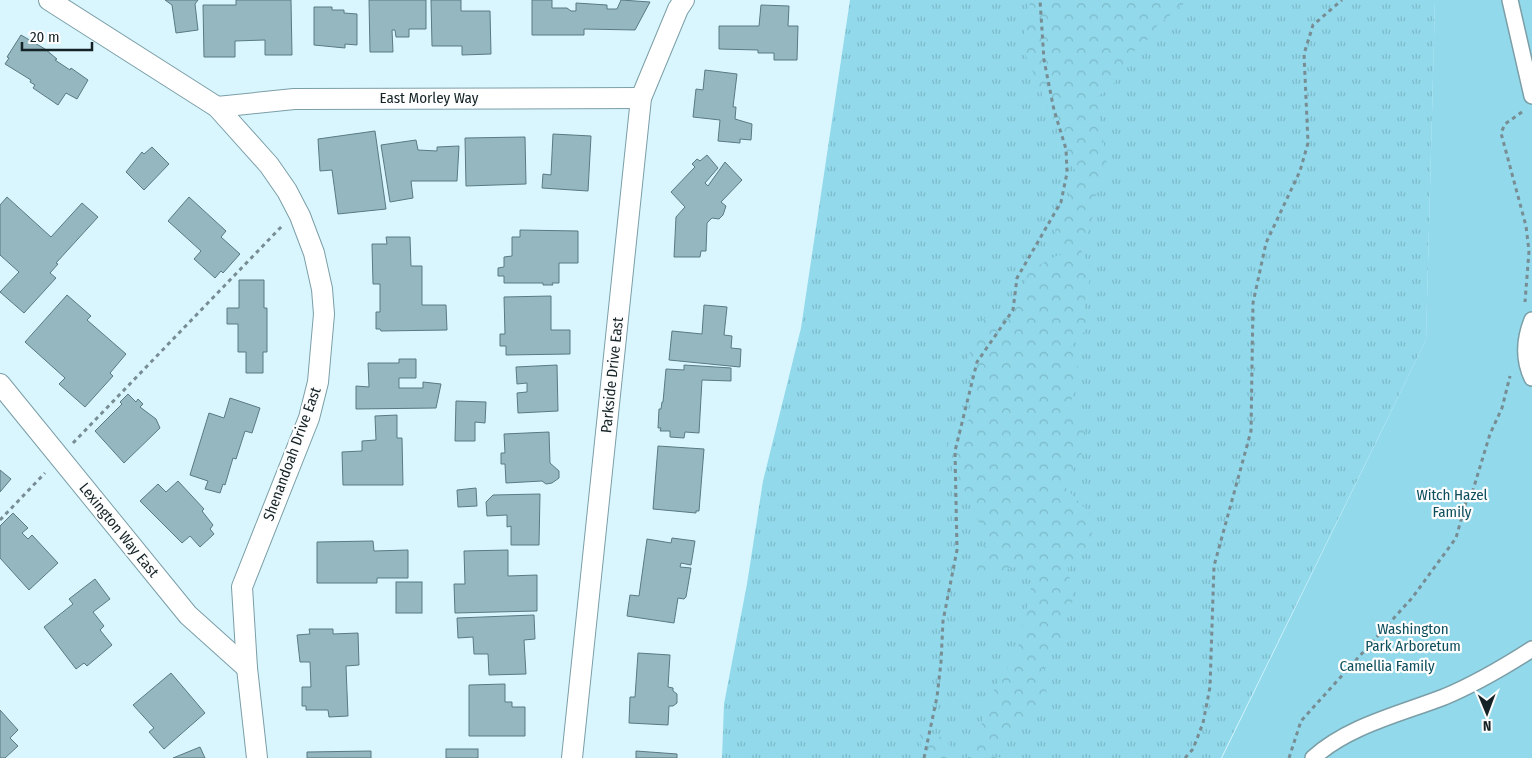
<svg xmlns="http://www.w3.org/2000/svg" width="1532" height="758" font-family="'Fira Sans Condensed',sans-serif">
	<style>
		.grass { fill: url(#grass-tufts) }
		.forest { fill: url(#forest-crowns) }
		.green { fill: #91d9eb }
		.building { fill: #94b7c0; stroke: #597a83 }
		.lines { fill: none; stroke-linecap: round; stroke-linejoin: round }
		.pedestrian-casing { stroke: #7b9ea7; stroke-width: 18 }
		.minor-casing { stroke: #7b9ea7; stroke-width: 22 }
		.path { stroke: #788d93; stroke-width: 3; stroke-dasharray: 4 4; stroke-linecap: butt }
		.pedestrian { stroke: #fff; stroke-width: 15 }
		.minor { stroke: #fff; stroke-width: 20 }
		.labels { text-anchor: middle; stroke-width: 4.5; stroke-linejoin: round; paint-order: stroke }
		.street-label { font-size: 15px; fill: #152326; stroke: #fdfdfd }
		.park-label { font-size: 15px; fill: #0d4f5d; stroke: #fdfdfd }
	</style>
	<defs>
		<pattern id="grass-tufts" width="24" height="20" patternUnits="userSpaceOnUse" patternTransform="scale(1.25)"><rect width="24" height="20" fill="#91d9eb"/><path d="M3 7l-1-3M5 7V3M7 7l1-3M15 17l-1-3M17 17v-4M19 17l1-3" fill="none" stroke="#7cbac9"/></pattern>
		<pattern id="forest-crowns" width="20" height="18" patternUnits="userSpaceOnUse" patternTransform="scale(1.25)"><rect width="20" height="18" fill="#91d9eb"/><path d="M2 6a3 3 0 1 1 6 0M12 15a3 3 0 1 1 6 0" fill="none" stroke="#7cbac9"/></pattern>
	</defs>
	<rect width="100%" height="100%" fill="#d9f6fe"/>
	<polygon class="grass" points="850,0 1435,0 1426,340 1221,758 722,758 724,704 747,584 763,481 801,328"/>
	<g class="forest">
		<path d="M1031,0H1188L1156,27L1149,39L1137,47L1115,82L1095,99L1099,111L1107,165L1094,200L1092,220L1081,250L1092,270L1084,305L1089,326L1070,348C1083,371 1080,383 1068,407L1086,433L1081,456L1064,486L1091,515L1092,542L1067,565L1074,600L1058,619L1064,640L1043,657L1047,696L1013,726L986,755L1002,758H968L980,731L986,705L1001,677L1016,656L1033,579L1022,562L993,576L967,572L988,542L945,448L980,406L966,363L982,320L1025,298L1026,272L1062,253L1053,240L1077,175L1022,47L1028,9Z"/>
		<polygon points="919,729 946,739 955,758 923,758"/>
	</g>
	<polygon class="green" points="1435,0 1532,0 1532,758 1222,758 1426,340"/>
	<g class="building">
		<polygon points="165,0 198,0 195,4 198,30 176,33 172,5"/>
		<polygon points="236,0 291,0 292,55 265,55 265,40 235,41 235,57 204,57 203,5 236,5"/>
		<polygon points="369,0 426,0 426,29 409,29 409,37 396,37 395,30 392,30 393,52 370,52"/>
		<polygon points="431,0 461,0 461,11 490,11 491,54 462,55 462,46 432,46"/>
		<polygon points="532,0 552,0 552,8 567,8 571,11 576,11 576,3 607,5 607,9 617,9 621,0 650,2 635,30 584,29 584,35 532,35"/>
		<polygon points="761,5 789,6 788,26 798,26 797,60 774,60 774,53 758,53 758,50 719,49 719,26 759,26"/>
		<polygon points="314,7 332,7 332,10 344,10 344,13 357,14 357,45 345,44 345,48 314,45"/>
		<polygon points="21,35 45,49 57,59 55,60 70,70 71,68 88,80 77,99 66,93 58,105 33,88 35,85 30,82 31,80 5,64 9,58 7,57"/>
		<polygon points="705,70 737,74 733,107 736,107 735,119 752,124 751,140 740,139 740,143 718,141 720,120 693,117 696,89 703,90"/>
		<polygon points="375,131 386,209 338,214 332,170 320,171 318,139"/>
		<polygon points="553,134 591,136 588,191 542,188 543,174 551,175"/>
		<polygon points="525,137 526,184 466,186 465,138"/>
		<polygon points="416,140 418,150 437,151 437,147 459,146 457,181 411,181 413,198 390,202 381,145"/>
		<polygon points="152,147 169,164 144,190 126,172 142,152 144,154"/>
		<polygon points="707,155 718,168 705,183 708,186 725,162 742,180 721,202 726,206 723,215 719,219 712,218 707,223 706,251 701,251 700,257 674,257 676,217 685,207 671,192 695,167 692,164 697,159 700,161"/>
		<polygon points="7,197 51,237 82,203 98,217 56,263 58,264 50,273 56,278 24,313 0,292 19,272 0,255 0,205"/>
		<polygon points="189,197 226,231 221,237 240,254 223,273 221,271 215,278 194,259 201,251 168,221"/>
		<polygon points="520,230 578,231 578,263 559,263 559,283 552,283 553,285 543,285 543,283 504,283 504,276 498,276 498,268 504,267 504,257 512,256 512,237 520,237"/>
		<polygon points="386,237 410,237 411,266 422,266 422,305 446,305 447,330 381,331 380,329 376,329 376,312 380,312 380,284 373,284 372,244 387,244"/>
		<polygon points="239,280 264,280 264,308 267,308 267,352 263,352 263,373 246,373 246,352 238,352 238,324 227,324 227,308 239,308"/>
		<polygon points="67,295 91,316 87,320 126,354 110,373 113,376 85,407 59,384 65,378 25,342"/>
		<polygon points="551,296 551,330 570,330 570,354 506,355 506,346 500,346 500,334 505,334 504,297"/>
		<polygon points="704,305 727,307 724,335 732,336 731,348 741,349 740,367 669,360 672,331 702,334"/>
		<polygon points="399,359 416,359 416,378 399,378 399,388 423,388 423,382 441,384 436,408 356,409 356,386 369,387 368,363 399,363"/>
		<polygon points="557,365 558,411 518,413 517,393 527,392 527,383 517,384 516,367"/>
		<polygon points="684,365 731,368 731,381 702,380 699,433 685,432 684,438 670,437 670,431 660,431 661,428 658,428 659,409 661,409 662,402 663,402 666,369 684,370"/>
		<polygon points="128,394 136,402 138,399 143,404 140,407 156,419 160,428 124,463 95,431 122,404 120,402"/>
		<polygon points="230,398 260,408 252,433 245,431 236,459 233,458 225,485 223,484 220,493 205,489 208,481 190,475 209,413 224,418"/>
		<polygon points="456,401 486,402 485,423 475,422 475,441 455,441"/>
		<polygon points="397,415 397,438 402,438 403,485 343,485 342,452 362,451 362,441 376,440 375,416"/>
		<polygon points="549,432 550,463 559,471 559,478 552,483 546,484 542,481 506,483 505,464 501,464 501,453 505,453 504,434"/>
		<polygon points="658,446 704,449 699,511 696,511 696,513 653,509"/>
		<polygon points="0,470 11,479 0,492"/>
		<polygon points="178,481 204,509 202,511 213,525 210,529 214,534 200,547 190,536 182,543 140,501 158,484 166,492"/>
		<polygon points="476,488 477,506 458,507 457,490"/>
		<polygon points="540,494 539,545 511,545 511,526 507,527 507,515 487,516 486,502 493,495"/>
		<polygon points="13,513 28,528 22,533 28,539 32,535 58,563 29,590 0,558 0,526"/>
		<polygon points="672,538 695,541 691,565 681,563 680,567 691,568 686,597 684,599 678,598 674,623 627,616 630,595 639,596 647,539 671,543"/>
		<polygon points="373,541 374,551 408,550 408,578 377,578 377,583 317,583 317,542"/>
		<polygon points="508,550 508,576 537,575 537,611 455,613 454,584 465,584 464,551"/>
		<polygon points="95,579 110,599 93,612 104,626 100,630 112,645 87,666 84,663 76,669 44,627 73,604 69,599"/>
		<rect x="396" y="582" width="26" height="31"/>
		<polygon points="534,615 535,639 524,640 526,674 489,675 488,654 474,654 473,637 458,638 457,618"/>
		<polygon points="309,629 333,629 333,634 358,633 359,665 346,666 348,716 329,717 328,710 306,710 306,706 302,706 302,687 311,687 310,662 300,662 297,635 310,634"/>
		<polygon points="638,653 670,655 668,687 673,688 673,691 677,694 677,703 673,706 669,706 668,725 629,723 630,697 635,697"/>
		<polygon points="171,673 205,713 164,749 149,732 154,728 133,705"/>
		<polygon points="505,684 505,702 512,702 512,707 525,707 525,736 469,736 469,685"/>
		<polygon points="0,710 18,730 10,738 18,746 5,758 0,758"/>
		<polygon points="200,747 205,758 173,758"/>
		<rect x="446" y="749" width="32" height="9"/>
		<polygon points="371,751 371,758 307,758 307,752"/>
		<polygon points="636,751 677,754 677,758 636,758"/>
	</g>
	<g class="lines">
		<g class="pedestrian-casing">
			<g id="pedestrian">
				<polyline points="1510,0 1532,96"/>
				<path d="M1532,320C1524,340 1523,359 1532,378"/>
				<path d="M1313,758C1348,726 1400,714 1444,697C1475,684 1504,667 1532,649"/>
			</g>
		</g>
		<g class="minor-casing">
			<g id="minor">
				<polyline points="49,0 217,107 269,165 287,191 300,216 314,253 322,289 324,314 318,382 309,418 242,587 247,668 257,758"/>
				<polyline points="217,107 294,99 641,98"/>
				<polyline points="0,384 188,615 247,668"/>
				<polyline points="572,758 641,98 678,9 684,0"/>
			</g>
		</g>
		<g class="path">
			<polyline points="1522,112 1505,124 1501,133 1526,226 1529,251 1525,302"/>
			<polyline points="73,443 282,226"/>
			<polyline points="0,520 45,473"/>
			<polyline points="924,758 937,697 941,662 943,621 957,550 955,451 977,362 1013,310 1017,278 1061,202 1067,173 1066,149 1054,110 1044,60 1040,0"/>
			<polyline points="1185,758 1193,749 1203,723 1210,687 1214,566 1251,431 1253,303 1266,243 1300,171 1308,143 1304,54 1313,25 1342,0"/>
			<polyline points="1289,758 1301,721 1412,598 1456,538 1466,502 1473,490 1490,434 1502,408 1510,376"/>
		</g>
		<use href="#pedestrian" class="pedestrian"/>
		<use href="#minor" class="minor"/>
	</g>
	<g class="labels">
		<g class="street-label">
			<text x="429" y="103">East Morley Way</text>
			<text transform="translate(612 375) rotate(-84)" y="5">Parkside Drive East</text>
			<text transform="translate(292 454) rotate(-70)" y="5">Shenandoah Drive East</text>
			<text transform="translate(119 530) rotate(51)" y="5">Lexington Way East</text>
		</g>
		<g class="park-label">
			<text x="1452" y="500">Witch Hazel<tspan x="1452" dy="17">Family</tspan></text>
			<text x="1413" y="634">Washington<tspan x="1413" dy="17">Park Arboretum</tspan></text>
			<text x="1387" y="671">Camellia Family</text>
		</g>
	</g>
	<g transform="translate(1487 713) rotate(179)" stroke="#fdfdfd" stroke-width="4" paint-order="stroke">
	<path d="M0-4L9 19L0 12L-9 19Z" fill="#152326"/>
	<text y="-8" font-size="14" font-weight="bold" text-anchor="middle" fill="#152326">N</text>
	</g>
	<path d="M22 42v8h70v-8" fill="none" stroke="#152326" stroke-width="2.5"/>
	<text x="30" y="42" font-size="15" fill="#152326" stroke="#fdfdfd" stroke-width="4" paint-order="stroke">20 m</text>
</svg>
